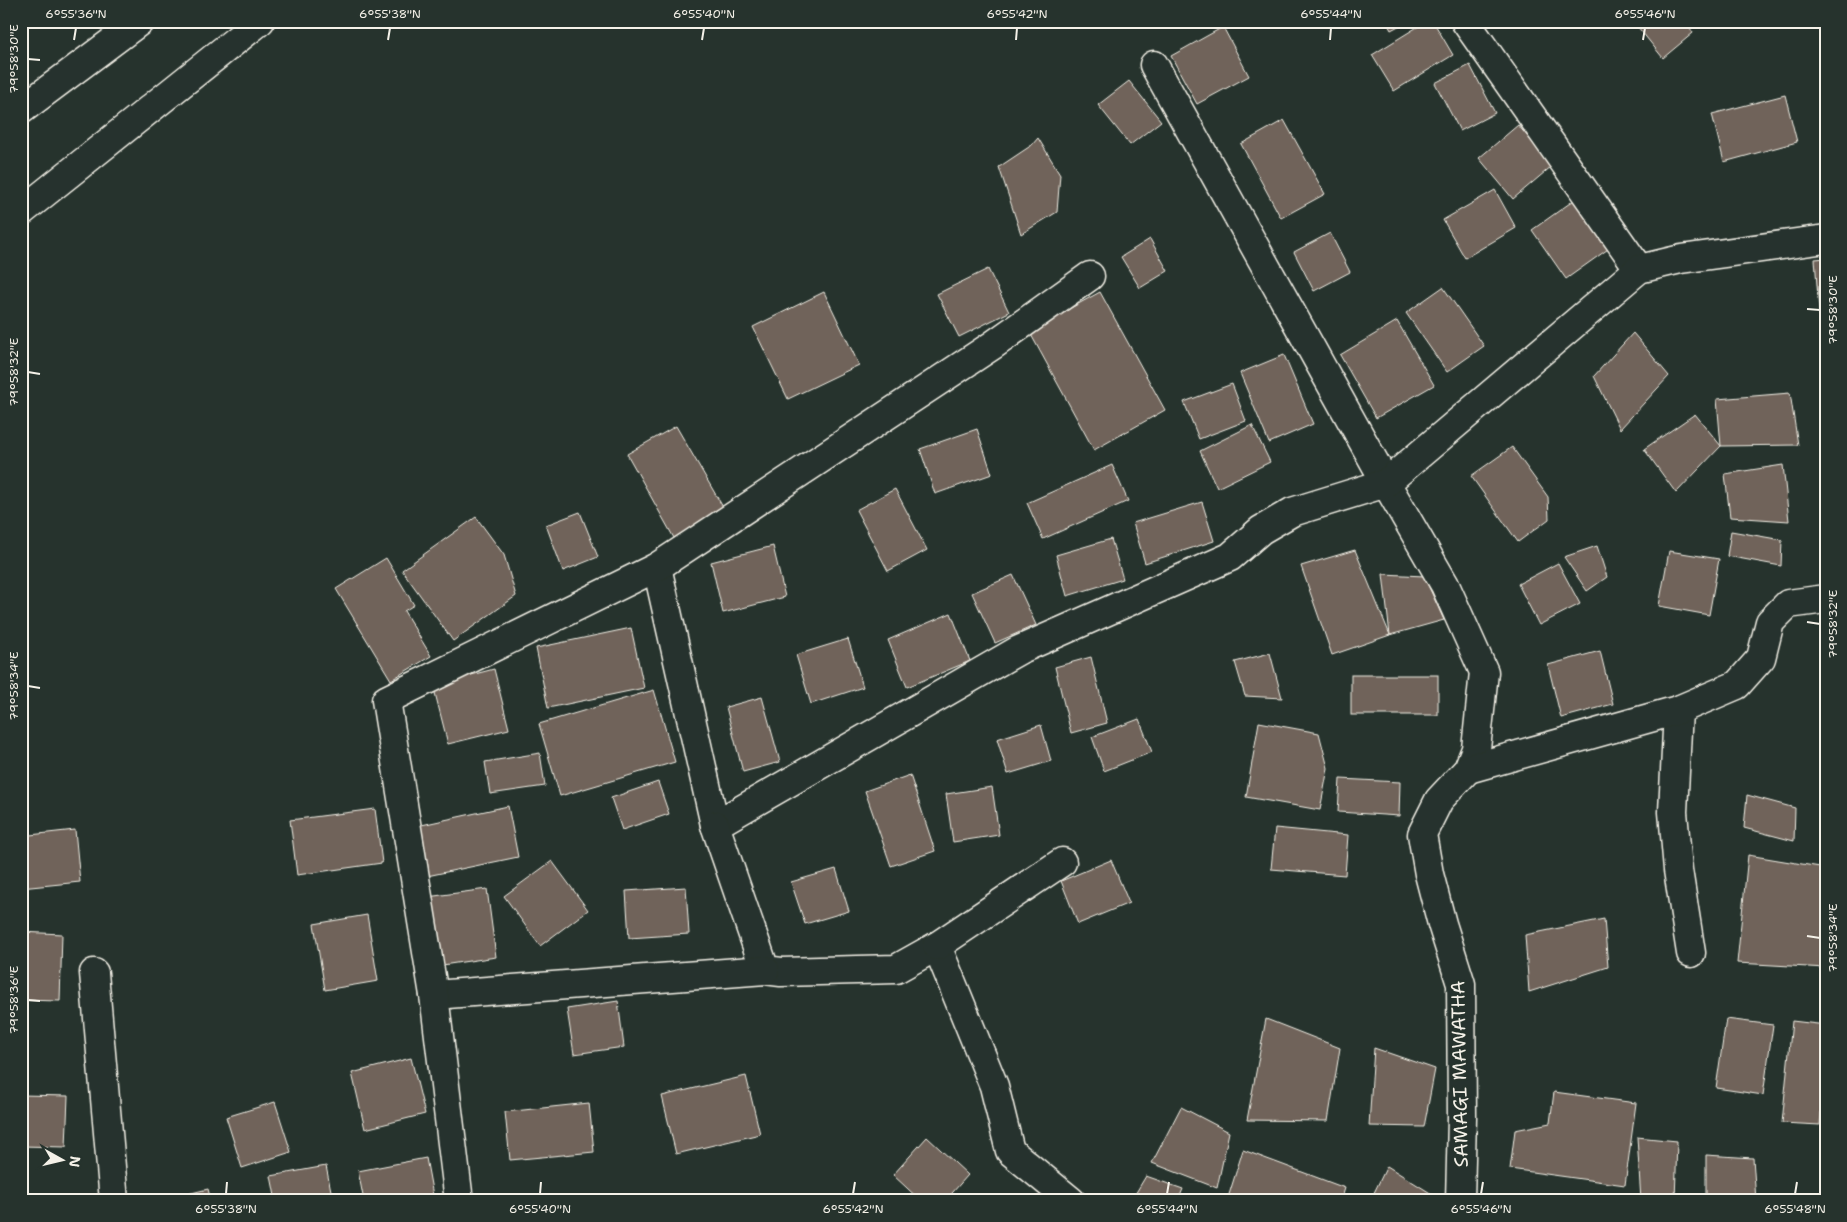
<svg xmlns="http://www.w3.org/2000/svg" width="1847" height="1222" font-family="'Shantell Sans',sans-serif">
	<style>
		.building { fill: #70645a; stroke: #f4f1e8 }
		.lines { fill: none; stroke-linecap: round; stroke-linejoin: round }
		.street-casing { stroke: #f4f1e8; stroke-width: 31 }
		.highway-casing { stroke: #f4f1e8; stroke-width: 31 }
		.street { stroke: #26332d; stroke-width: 28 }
		.highway { stroke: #26332d; stroke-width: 28 }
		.ticks { fill: none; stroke: #f4f1e8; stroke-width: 2 }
		.labels { text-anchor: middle; stroke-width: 4.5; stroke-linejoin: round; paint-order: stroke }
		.street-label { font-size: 19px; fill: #f4f1e8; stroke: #26332d }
		.neatline { fill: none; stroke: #f4f1e8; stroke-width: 2 }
		.ticks-label { font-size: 12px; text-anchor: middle; fill: #f4f1e8 }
	</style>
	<rect width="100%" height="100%" fill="#26332d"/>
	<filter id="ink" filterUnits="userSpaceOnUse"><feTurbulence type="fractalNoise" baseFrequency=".02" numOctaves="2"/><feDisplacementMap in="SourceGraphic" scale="10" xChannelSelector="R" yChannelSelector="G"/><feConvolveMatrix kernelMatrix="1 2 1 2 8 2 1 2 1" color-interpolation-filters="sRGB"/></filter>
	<g filter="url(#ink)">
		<g class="building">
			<polygon points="1386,21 1408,21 1391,30"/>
			<polygon points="1427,21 1433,21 1453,55 1394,91 1372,55"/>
			<polygon points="1633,21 1686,21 1693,33 1663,58"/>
			<polygon points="1223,27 1249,76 1197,104 1171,56"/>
			<polygon points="1470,65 1495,113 1460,131 1435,83"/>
			<polygon points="1129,81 1161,121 1130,145 1098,105"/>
			<polygon points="1785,95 1797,142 1724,162 1712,114"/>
			<polygon points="1284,120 1325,194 1281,218 1241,144"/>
			<polygon points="1518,125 1552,166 1513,199 1479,158"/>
			<polygon points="1038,138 1060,174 1057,212 1021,234 999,167 1032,145"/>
			<polygon points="1495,190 1516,228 1465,258 1443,220"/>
			<polygon points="1577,198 1611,247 1566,279 1532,230"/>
			<polygon points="1330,233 1350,272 1314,291 1294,252"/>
			<polygon points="1150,239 1168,271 1140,288 1121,257"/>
			<polygon points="1826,258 1826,330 1821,338 1815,259"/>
			<polygon points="988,269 1009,312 959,337 937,294"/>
			<polygon points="1443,287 1484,346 1447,372 1406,313"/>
			<polygon points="824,292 859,365 788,399 753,327"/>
			<polygon points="1100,292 1165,410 1094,450 1029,331"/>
			<polygon points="1397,321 1434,385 1376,418 1340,355"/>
			<polygon points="1633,333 1669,376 1620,429 1594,376"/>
			<polygon points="1284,355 1313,424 1269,443 1240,373"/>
			<polygon points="1232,384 1246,421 1199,439 1184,402"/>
			<polygon points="1790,393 1798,445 1721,446 1717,399"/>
			<polygon points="1695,414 1721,446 1676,493 1644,449"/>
			<polygon points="1252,425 1270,462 1217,488 1200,451"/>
			<polygon points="676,426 724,509 674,538 627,454"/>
			<polygon points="977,429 992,474 935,494 920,449"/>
			<polygon points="1512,447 1548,497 1549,519 1518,542 1471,476"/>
			<polygon points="1112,465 1128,501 1043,539 1027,503"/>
			<polygon points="1783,465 1789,521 1730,517 1725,474"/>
			<polygon points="895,489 927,550 888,571 856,510"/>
			<polygon points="1202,502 1214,541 1145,563 1133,523"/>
			<polygon points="580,512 598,557 563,571 546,525"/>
			<polygon points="476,517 504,555 516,596 453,641 402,570"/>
			<polygon points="1731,531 1782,540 1781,566 1727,556"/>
			<polygon points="1111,539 1123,579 1067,596 1056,555"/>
			<polygon points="773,546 785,597 723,613 711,562"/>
			<polygon points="1597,546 1607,577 1587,591 1564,557"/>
			<polygon points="1355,550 1390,635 1332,655 1301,566"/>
			<polygon points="1669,551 1719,559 1709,615 1659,606"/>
			<polygon points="386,558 414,605 404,611 431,656 391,680 336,589"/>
			<polygon points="1558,563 1580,604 1539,625 1518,584"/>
			<polygon points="1383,574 1424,576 1444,620 1390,635"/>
			<polygon points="1013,575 1036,625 995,643 972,593"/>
			<polygon points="951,613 970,661 907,687 888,640"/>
			<polygon points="631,628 644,688 548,708 536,648"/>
			<polygon points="848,639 863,687 811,704 796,655"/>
			<polygon points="1600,651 1613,704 1561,718 1548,665"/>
			<polygon points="1270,653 1282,698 1245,696 1235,662"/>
			<polygon points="1091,657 1107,723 1071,733 1055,667"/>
			<polygon points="494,669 509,729 448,744 433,685"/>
			<rect x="1351" y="675" width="87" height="40"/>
			<polygon points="654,690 675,762 560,796 539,724"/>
			<polygon points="762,697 780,762 743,772 726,707"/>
			<polygon points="1139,719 1152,752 1104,771 1092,737"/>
			<polygon points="1259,722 1319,733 1328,768 1320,810 1246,797"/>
			<polygon points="1041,725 1051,761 1008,774 997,739"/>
			<polygon points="540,753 545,786 490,794 485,762"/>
			<polygon points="910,775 935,851 891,866 865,791"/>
			<polygon points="1340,779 1400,782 1399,816 1338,812"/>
			<polygon points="658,782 669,814 622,830 611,798"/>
			<polygon points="992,787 999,835 953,842 946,794"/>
			<polygon points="1747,795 1795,808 1794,841 1744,828"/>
			<polygon points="508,806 518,857 427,876 417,826"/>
			<polygon points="375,809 382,863 297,875 290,820"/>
			<polygon points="1275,828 1348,835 1345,875 1271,869"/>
			<polygon points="75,830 80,882 21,888 21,836"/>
			<polygon points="1748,855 1826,868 1826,968 1737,963"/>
			<polygon points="1111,860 1129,903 1078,924 1061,881"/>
			<polygon points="552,861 588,910 540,946 504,896"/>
			<polygon points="836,869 849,911 805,924 791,882"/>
			<polygon points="686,887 689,934 629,938 626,891"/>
			<polygon points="487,889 496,957 436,966 427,897"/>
			<polygon points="367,915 378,981 325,990 314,924"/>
			<polygon points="1604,919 1608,967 1529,992 1525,935"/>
			<polygon points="21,932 62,934 60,1001 21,1000"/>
			<polygon points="618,1001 624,1047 574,1054 567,1009"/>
			<polygon points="1266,1019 1340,1048 1328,1121 1247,1120"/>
			<polygon points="1726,1019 1773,1025 1763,1095 1716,1088"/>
			<polygon points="1792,1021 1826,1025 1826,1050 1820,1125 1782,1123"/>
			<polygon points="1374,1048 1435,1069 1424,1127 1369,1126"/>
			<polygon points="411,1058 425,1114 365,1129 352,1073"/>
			<polygon points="746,1076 760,1134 676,1154 662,1096"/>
			<polygon points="1554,1092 1636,1103 1625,1185 1510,1169 1515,1130 1550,1123"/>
			<polygon points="21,1095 68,1096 66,1147 21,1146"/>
			<polygon points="275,1102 291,1152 242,1168 226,1117"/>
			<polygon points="589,1103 594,1152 510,1160 505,1112"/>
			<polygon points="1181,1107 1229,1132 1217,1188 1152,1163"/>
			<polygon points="927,1137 968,1175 945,1201 921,1201 893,1175"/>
			<polygon points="1637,1137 1677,1141 1675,1201 1641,1201"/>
			<polygon points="1243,1150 1345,1188 1341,1201 1227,1201"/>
			<polygon points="1706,1155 1753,1158 1756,1201 1706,1201"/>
			<polygon points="426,1158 434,1201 364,1201 358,1171"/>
			<polygon points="326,1166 333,1201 276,1201 271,1176"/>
			<polygon points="1387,1166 1440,1199 1440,1201 1370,1201"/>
			<polygon points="1146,1176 1183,1189 1178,1201 1131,1201"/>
			<polygon points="208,1189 211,1201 158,1201"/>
			<rect x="21" y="1198" width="65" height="3"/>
		</g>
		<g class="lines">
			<g class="street-casing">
				<g id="street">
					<polyline points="1465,21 1639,269"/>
					<polyline points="1154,65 1386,483 1445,585 1484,672 1476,749 1468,769 1439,800 1422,834 1429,874 1442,924 1461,984 1462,1117 1460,1201"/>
					<polyline points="657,567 715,825 1019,650 1230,557 1261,530 1292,512 1386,483 1639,269 1681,259 1826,239"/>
					<polyline points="1678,710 1673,812 1678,870 1691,953"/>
					<polyline points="1468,769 1678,710 1737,685 1761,658 1770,622 1788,604 1826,599"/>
					<polyline points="715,825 765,970 781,972 896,969 937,946 994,1086 1010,1151 1071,1201"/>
					<polyline points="937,946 1062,862"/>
					<polyline points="94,973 114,1201"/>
					<polyline points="434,995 765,970"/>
					<polyline points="459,1201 434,995 386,700 657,567 993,345 1090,276"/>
				</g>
			</g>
			<g class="highway-casing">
				<g id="highway">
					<polyline points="21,110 140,21"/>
					<polyline points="21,212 260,21"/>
				</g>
			</g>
			<use href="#street" class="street"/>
			<use href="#highway" class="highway"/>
		</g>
	</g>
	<path class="ticks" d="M74,40L76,28M388,40L390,28M702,40L704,28M1016,40L1017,28M1330,40L1331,28M1643,40L1645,28M28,59L40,60M1807,309L1820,310M28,372L40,374M1807,622L1820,624M28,686L40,688M1807,936L1820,938M28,1000L40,1001M226,1194L227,1182M540,1194L541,1182M853,1194L855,1182M1167,1194L1169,1182M1481,1194L1483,1182M1795,1194L1797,1182"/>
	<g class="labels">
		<g class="street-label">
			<text transform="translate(1459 1074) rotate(-91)" y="7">SAMAGI MAWATHA</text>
		</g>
	</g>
	<rect width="1847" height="1222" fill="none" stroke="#26332d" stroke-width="55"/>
	<g transform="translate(62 1160) rotate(98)" stroke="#26332d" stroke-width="4" paint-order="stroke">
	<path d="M0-4L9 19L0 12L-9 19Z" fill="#f4f1e8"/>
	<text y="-8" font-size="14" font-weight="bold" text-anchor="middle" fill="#f4f1e8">N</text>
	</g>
	<rect x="28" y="28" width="1792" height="1166" class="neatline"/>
	<g class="ticks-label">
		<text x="76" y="18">6°55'36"N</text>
		<text x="390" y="18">6°55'38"N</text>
		<text x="704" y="18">6°55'40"N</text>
		<text x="1017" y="18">6°55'42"N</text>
		<text x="1331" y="18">6°55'44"N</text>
		<text x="1645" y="18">6°55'46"N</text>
		<text transform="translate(14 59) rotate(-90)" y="4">79°58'30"E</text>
		<text transform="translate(1833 310) rotate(-90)" y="4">79°58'30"E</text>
		<text transform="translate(14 372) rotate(-90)" y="4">79°58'32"E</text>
		<text transform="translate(1833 624) rotate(-90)" y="4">79°58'32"E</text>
		<text transform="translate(14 686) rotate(-90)" y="4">79°58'34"E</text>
		<text transform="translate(1833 938) rotate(-90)" y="4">79°58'34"E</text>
		<text transform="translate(14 1000) rotate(-90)" y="4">79°58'36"E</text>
		<text x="226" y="1213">6°55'38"N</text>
		<text x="540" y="1213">6°55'40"N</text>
		<text x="853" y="1213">6°55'42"N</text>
		<text x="1167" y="1213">6°55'44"N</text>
		<text x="1481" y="1213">6°55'46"N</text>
		<text x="1795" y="1213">6°55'48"N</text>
	</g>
</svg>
